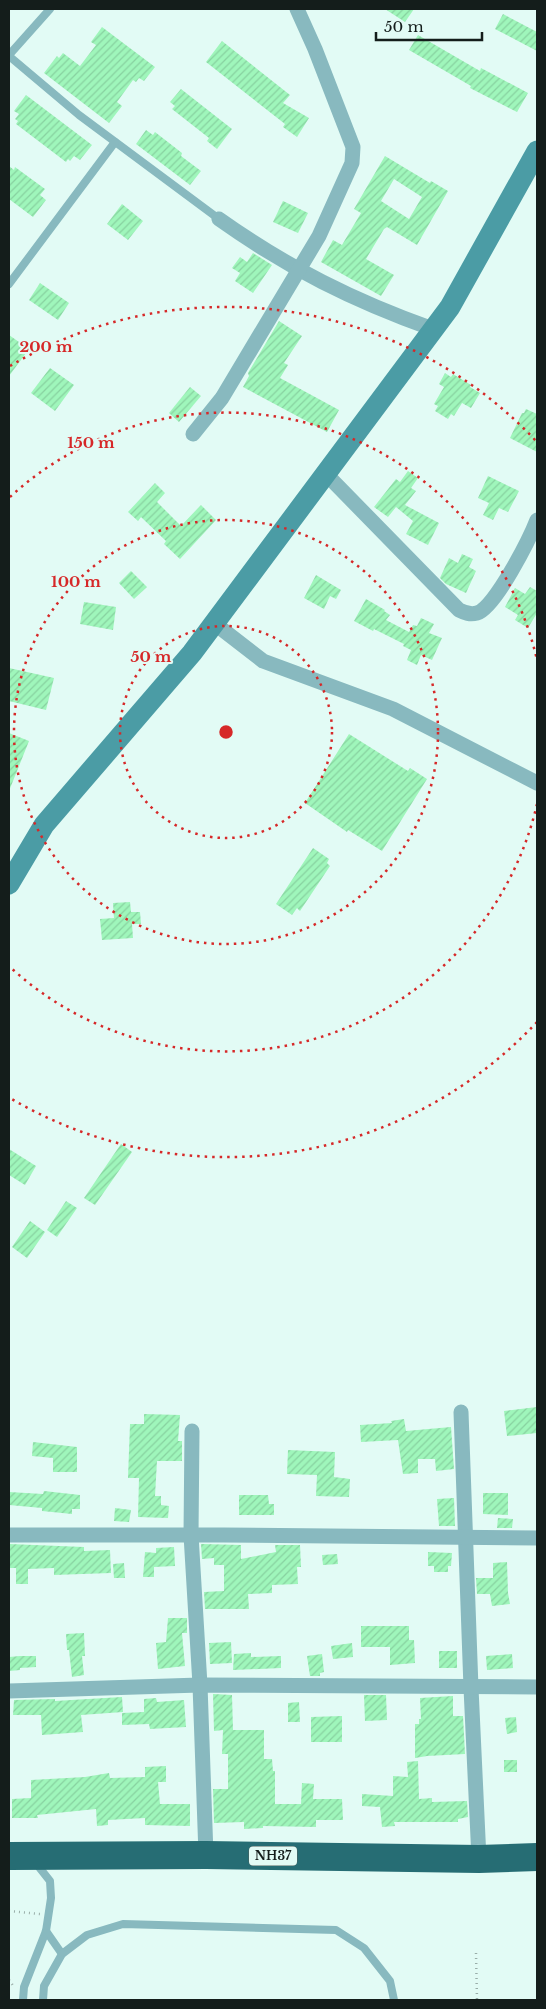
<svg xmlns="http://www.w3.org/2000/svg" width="546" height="2009" font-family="'Libre Baskerville',serif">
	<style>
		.building { fill: url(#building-hatch); fill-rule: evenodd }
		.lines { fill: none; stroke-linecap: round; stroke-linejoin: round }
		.path { stroke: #99ada8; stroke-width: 2.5; stroke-dasharray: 1 4; stroke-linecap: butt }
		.lane { stroke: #88b9bf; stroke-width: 8 }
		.street { stroke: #88b9bf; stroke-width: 15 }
		.secondary { stroke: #4b9ca5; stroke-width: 21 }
		.highway { stroke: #266d74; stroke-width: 28 }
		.ring { fill: none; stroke: #d62828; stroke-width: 2.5; stroke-dasharray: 2.5 5 }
		.labels { text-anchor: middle; stroke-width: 4; stroke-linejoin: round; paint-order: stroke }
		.shield { fill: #e2fbf5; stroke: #52605c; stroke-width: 1 }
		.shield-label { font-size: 12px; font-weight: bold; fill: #141d1b }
		.centre { fill: #d62828; stroke: #e2fbf5; stroke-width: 2.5 }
		.ring-label { font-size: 15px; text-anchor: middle; font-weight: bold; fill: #d62828; stroke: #e2fbf5; stroke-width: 4; stroke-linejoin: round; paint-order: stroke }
	</style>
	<defs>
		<pattern id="building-hatch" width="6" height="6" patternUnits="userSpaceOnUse" patternTransform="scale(1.25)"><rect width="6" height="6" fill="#9ff6bb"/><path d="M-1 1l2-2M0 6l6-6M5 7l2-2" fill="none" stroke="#88d2a0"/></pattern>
	</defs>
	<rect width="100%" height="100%" fill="#e2fbf5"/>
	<g class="building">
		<polygon points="385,9 414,9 405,22"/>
		<polygon points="503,14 537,32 537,51 495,29"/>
		<polygon points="102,27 155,67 144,81 139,78 136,82 133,80 117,102 122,106 109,123 44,73 57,56 59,58 63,53 80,66 96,45 91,42"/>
		<polygon points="418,35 480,71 481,68 528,93 517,112 470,88 471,86 409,50"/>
		<polygon points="222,41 290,95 283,103 309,118 297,137 283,127 285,124 206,62"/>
		<polygon points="181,89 232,129 217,149 207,141 209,138 172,109 175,106 170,102"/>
		<polygon points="26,95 92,145 80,160 74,156 70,161 68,159 66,162 16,124 18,121 15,119 19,114 14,111"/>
		<polygon points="146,130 153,135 155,132 182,153 181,156 201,171 190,185 136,144"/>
		<path d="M385,156L430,183L431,181L448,191L417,245L387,227L384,229L366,259L394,275L381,296L321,262L333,240L342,245L361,213L354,209ZM394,179L422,197L409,219L381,201Z"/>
		<polygon points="9,166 14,170 15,167 45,189 40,195 46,200 33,217 9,199"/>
		<polygon points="283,201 308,213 298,233 273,222"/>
		<polygon points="122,204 143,221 128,240 107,224"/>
		<polygon points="253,253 272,265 253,293 235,281 240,273 232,268 240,257 247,262"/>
		<polygon points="40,283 69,303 58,320 29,300"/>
		<polygon points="279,321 302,336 284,363 288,365 280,378 339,410 327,432 243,387 249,376 248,373"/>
		<polygon points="9,335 29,349 9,376"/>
		<polygon points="50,368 74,385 55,411 31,393"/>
		<polygon points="445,373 451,377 453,374 471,385 470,387 480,393 471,408 462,403 454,416 451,414 448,419 435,411 438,406 434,404 444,387 439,384"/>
		<polygon points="190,387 201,396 179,422 169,413"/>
		<polygon points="526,409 537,414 537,452 510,438 522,413 524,413"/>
		<polygon points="408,471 418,478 411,488 416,491 405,505 439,523 428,545 406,534 413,521 396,507 388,517 374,507 396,479 400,482"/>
		<polygon points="488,476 519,491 508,512 499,508 493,520 483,515 489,503 478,498"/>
		<polygon points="155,483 165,493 157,502 181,526 201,505 216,520 180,559 164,544 166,541 141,517 138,521 128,512"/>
		<polygon points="462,554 473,559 469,567 476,571 466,593 446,584 440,578 449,558 458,563"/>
		<polygon points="131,571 147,587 134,599 119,583"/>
		<polygon points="316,575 341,590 336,599 330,596 324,609 304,598"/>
		<polygon points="530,587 537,591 537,613 528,628 515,620 518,615 505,607 515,588 525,594"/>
		<polygon points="366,599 385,610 384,611 390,615 386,620 409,632 413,625 417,626 421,618 434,624 429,633 442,638 432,660 421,655 417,665 407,660 411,650 403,646 404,644 374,629 373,631 354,621"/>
		<polygon points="84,602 116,607 113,630 80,624"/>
		<polygon points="9,668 54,678 46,710 9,701"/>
		<polygon points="9,733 29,741 9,791"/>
		<polygon points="349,734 408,771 410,768 427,779 382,851 348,830 347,832 305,803"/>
		<polygon points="313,848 329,859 327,863 330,866 300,911 297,908 292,915 276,904"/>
		<polygon points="130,902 131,912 140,912 141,924 132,924 133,938 102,940 100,919 114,918 113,903"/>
		<polygon points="121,1144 132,1152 95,1205 84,1198"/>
		<polygon points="9,1149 36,1166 25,1185 9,1175"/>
		<polygon points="66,1201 77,1208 57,1237 47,1230"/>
		<polygon points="30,1221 45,1232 27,1258 12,1247"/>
		<polygon points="537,1407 537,1433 507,1436 504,1411"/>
		<polygon points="144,1414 180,1415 178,1441 182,1441 182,1461 157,1461 155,1496 161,1496 161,1505 169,1506 168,1518 138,1517 139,1478 128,1478 130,1424 144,1424"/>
		<polygon points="404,1419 406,1431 451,1427 454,1469 436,1471 435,1459 418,1459 418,1473 403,1474 398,1440 361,1442 360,1425 392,1423 391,1421"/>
		<polygon points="33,1442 77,1447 77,1472 53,1472 53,1458 32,1456"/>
		<polygon points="288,1450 335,1452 334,1477 350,1479 349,1497 316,1496 317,1475 287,1474"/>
		<polygon points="44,1491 80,1495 80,1509 72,1509 72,1514 42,1511 42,1508 9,1505 9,1492 43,1494"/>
		<polygon points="483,1493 508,1493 508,1515 483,1514"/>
		<polygon points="239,1495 268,1495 269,1504 274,1504 274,1515 239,1515"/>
		<polygon points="454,1498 455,1526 439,1526 437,1499"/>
		<polygon points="115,1508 131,1510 129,1522 114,1521"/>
		<polygon points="498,1518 513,1519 512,1528 497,1528"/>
		<polygon points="9,1544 84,1547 84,1551 110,1550 111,1573 54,1575 54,1568 28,1569 28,1584 16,1584 16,1568 10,1568"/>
		<polygon points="201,1544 241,1545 241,1559 276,1552 275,1545 300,1545 301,1567 297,1567 298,1584 272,1585 272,1593 248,1594 249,1609 205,1609 204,1592 224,1591 224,1565 214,1565 214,1558 202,1559"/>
		<polygon points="174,1547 175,1566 154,1567 154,1577 143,1577 145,1552 156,1553 156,1548"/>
		<polygon points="428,1552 452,1553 451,1566 448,1566 448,1572 434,1572 434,1566 428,1566"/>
		<polygon points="337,1554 338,1564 323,1565 322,1555"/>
		<polygon points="507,1562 508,1593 510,1604 492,1606 490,1594 477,1594 476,1578 493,1578 493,1563"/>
		<polygon points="124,1563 125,1578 114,1578 113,1564"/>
		<polygon points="168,1618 187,1618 187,1633 182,1633 185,1666 158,1669 156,1643 166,1642"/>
		<polygon points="361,1626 409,1626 409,1640 414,1640 415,1663 390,1665 390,1647 361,1647"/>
		<polygon points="84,1633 85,1656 82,1656 84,1675 72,1677 69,1650 67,1650 66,1634"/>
		<polygon points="231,1642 232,1663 210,1664 209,1643"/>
		<polygon points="352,1643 353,1657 333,1659 331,1646"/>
		<rect x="439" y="1651" width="18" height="17"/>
		<polygon points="251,1653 251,1657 281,1656 281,1668 233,1670 234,1654"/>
		<polygon points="322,1654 324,1672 320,1673 320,1676 310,1676 307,1656"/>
		<polygon points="512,1654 513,1668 487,1670 486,1656"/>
		<polygon points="20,1656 36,1656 36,1667 20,1668 20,1670 9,1671 9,1657"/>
		<polygon points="213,1694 232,1695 233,1730 264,1730 264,1759 272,1759 273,1771 275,1771 275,1804 301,1804 302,1783 314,1784 313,1799 342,1799 343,1820 316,1820 316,1827 263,1826 263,1828 244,1829 244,1822 214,1823 213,1789 228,1789 228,1754 222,1754 223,1730 214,1731"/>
		<polygon points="364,1695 386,1695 387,1720 365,1721"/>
		<polygon points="453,1696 453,1716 463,1716 465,1754 427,1756 415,1758 415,1724 419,1724 419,1719 421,1719 420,1698"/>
		<polygon points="122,1697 123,1712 81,1715 83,1732 42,1735 41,1715 13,1715 14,1700 55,1699 55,1701"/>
		<polygon points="156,1698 157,1702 184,1700 186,1727 150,1729 149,1724 122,1725 122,1713 144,1712 144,1699"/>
		<polygon points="299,1702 300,1722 288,1722 288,1703"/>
		<polygon points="342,1716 342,1742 311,1742 311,1717"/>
		<polygon points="516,1717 517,1732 507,1734 505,1718"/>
		<rect x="504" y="1760" width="13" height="12"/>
		<polygon points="418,1761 419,1799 432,1798 432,1802 467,1801 468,1817 458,1819 458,1822 394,1822 395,1826 382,1827 380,1807 362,1806 362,1794 393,1796 393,1776 408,1777 407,1762"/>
		<polygon points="166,1766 166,1782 158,1782 160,1804 190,1804 190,1826 145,1825 145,1818 108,1820 108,1825 97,1826 96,1809 37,1815 38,1818 12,1818 12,1799 31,1798 31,1780 85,1777 109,1773 110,1778 145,1777 145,1767"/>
	</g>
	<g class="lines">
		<g class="path">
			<polyline points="9,1911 40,1914"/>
			<polyline points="476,1953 477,2000"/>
			<polyline points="9,1980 14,1987"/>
		</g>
		<g class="lane">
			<polyline points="9,55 50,9"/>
			<polyline points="9,56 79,115 219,219"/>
			<polyline points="9,284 115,142"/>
			<polyline points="46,1931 62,1954"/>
			<polyline points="23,2000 24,1987 46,1931 51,1898 50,1881 35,1862"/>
			<polyline points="43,2000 44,1986 62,1954 87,1935 123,1924 336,1930 364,1948 390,1981 394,2000"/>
		</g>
		<g class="street">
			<path d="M219,219C288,268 354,301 433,329"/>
			<polyline points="193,434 222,398 319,236 352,163 353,147 315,49 297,9"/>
			<path d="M326,474L459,610C465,613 470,615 477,613C495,608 530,538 537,520"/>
			<polyline points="214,623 263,661 393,709 537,783"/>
			<polyline points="461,1412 471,1688 479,1859"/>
			<polyline points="192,1431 191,1535 200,1685 206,1855"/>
			<polyline points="9,1535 223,1535 537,1538"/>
			<polyline points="9,1691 200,1685 537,1687"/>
		</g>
		<polyline class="secondary" points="9,884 44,825 192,653 450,307 537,151"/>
		<polyline class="highway" points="9,1856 206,1855 479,1859 537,1857"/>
	</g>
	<g class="ring">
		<circle cx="226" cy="732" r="106"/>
		<circle cx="226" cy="732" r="212"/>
		<path d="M537 804A319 319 0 0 1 10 967M10 497A319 319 0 0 1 537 660"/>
		<path d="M537 1022A425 425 0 0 1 10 1098M10 366A425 425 0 0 1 537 442"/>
	</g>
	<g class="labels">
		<rect class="shield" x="249" y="1846.5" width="48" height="19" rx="4"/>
		<g class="shield-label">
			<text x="273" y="1860">NH37</text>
		</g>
	</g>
	<circle cx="226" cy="732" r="8" class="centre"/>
	<g class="ring-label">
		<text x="46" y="352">200 m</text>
		<text x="91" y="448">150 m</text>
		<text x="76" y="587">100 m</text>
		<text x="151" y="662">50 m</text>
	</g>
	<rect width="546" height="2009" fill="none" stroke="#141d1b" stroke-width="20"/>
	<path d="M376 32v8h106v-8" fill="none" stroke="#141d1b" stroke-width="2.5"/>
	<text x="384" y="32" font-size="15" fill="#141d1b" stroke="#e2fbf5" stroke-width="4" paint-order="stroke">50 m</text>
</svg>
